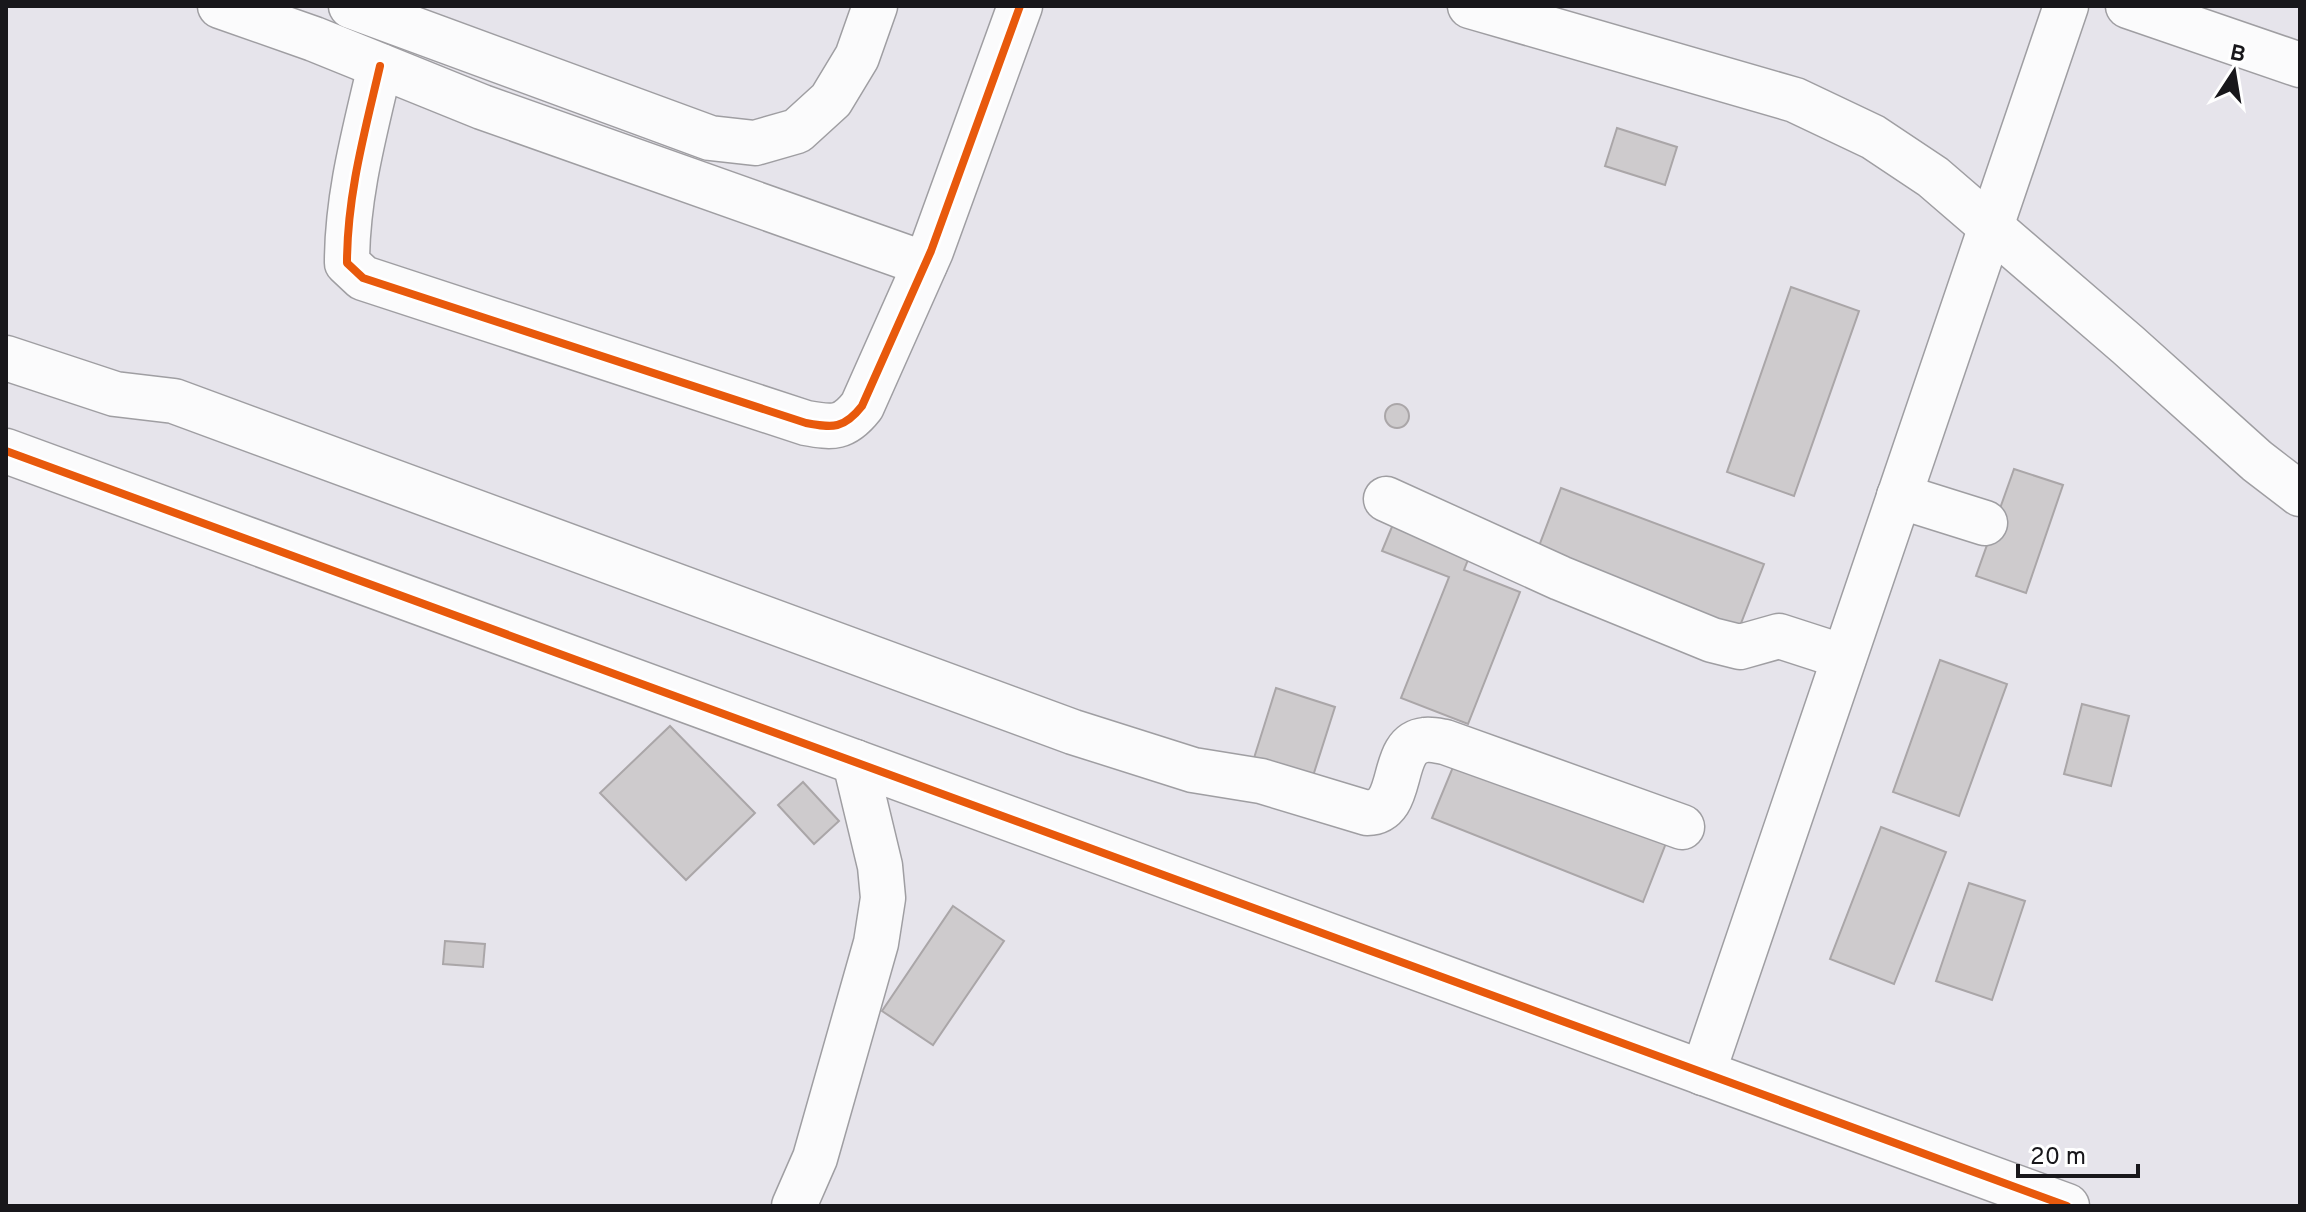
<svg xmlns="http://www.w3.org/2000/svg" width="2306" height="1212" font-family="Overpass,sans-serif">
	<style>
		.building { fill: #cecbcd; stroke: #aaa6a8; stroke-width: 2 }
		.lines { fill: none; stroke-linecap: round; stroke-linejoin: round }
		.minor-casing { stroke: #9f9ea2; stroke-width: 47 }
		.minor { stroke: #fbfbfc; stroke-width: 44 }
		.cycleway-casing { stroke: #fff; stroke-width: 13 }
		.cycleway { stroke: #e8590c; stroke-width: 8 }
	</style>
	<rect width="100%" height="100%" fill="#e6e4eb"/>
	<g class="building">
		<polygon points="1617,128 1677,147 1665,185 1605,166"/>
		<polygon points="1791,287 1859,311 1794,496 1727,472"/>
		<circle cx="1397" cy="416" r="12"/>
		<polygon points="2014,469 2063,485 2026,593 1976,576"/>
		<polygon points="1561,488 1764,564 1738,631 1536,554"/>
		<polygon points="1396,517 1473,547 1464,570 1520,592 1468,724 1401,698 1449,577 1382,551"/>
		<polygon points="1940,660 2007,684 1959,816 1893,792"/>
		<polygon points="1276,688 1335,707 1313,776 1254,758"/>
		<polygon points="2082,704 2129,716 2111,786 2064,774"/>
		<polygon points="670,726 755,813 686,880 600,793"/>
		<polygon points="1458,755 1668,838 1643,902 1432,818"/>
		<polygon points="803,782 839,821 814,844 778,805"/>
		<polygon points="1881,827 1946,852 1894,984 1830,959"/>
		<polygon points="1969,883 2025,901 1992,1000 1936,981"/>
		<polygon points="953,906 1004,941 933,1045 882,1011"/>
		<polygon points="445,941 485,944 483,967 443,964"/>
	</g>
	<g class="lines">
		<g class="minor-casing">
			<g id="minor">
				<polyline points="220,6 314,39 482,107 925,264"/>
				<polyline points="351,6 710,138 755,143 797,131 831,100 857,57 875,6"/>
				<polyline points="1470,6 1795,100 1873,137 1933,177 2128,345 2257,461 2300,494"/>
				<polyline points="2128,6 2300,65"/>
				<path d="M380,66C365,131 347,195 347,263L363,278L806,423C833,428 844,429 862,406L931,251L1020,6"/>
				<path d="M6,358L115,394L174,401L1073,732L1193,770L1261,781L1367,813C1408,812 1387,744 1425,740C1431,739 1439,741 1445,742L1682,827"/>
				<polyline points="6,451 2067,1206"/>
				<polyline points="1899,496 1985,523"/>
				<polyline points="1386,499 1560,578 1712,640 1740,647 1779,636 1844,657"/>
				<polyline points="1703,1073 2066,6"/>
				<polyline points="794,1206 815,1158 876,943 883,898 880,866 855,762"/>
			</g>
		</g>
		<use href="#minor" class="minor"/>
		<g class="cycleway-casing">
			<g id="cycleway">
				<path d="M380,66C365,131 347,195 347,263L363,278L806,423C833,428 844,429 862,406L931,251L1020,6"/>
				<polyline points="6,451 2067,1206"/>
			</g>
		</g>
		<use href="#cycleway" class="cycleway"/>
	</g>
	<rect width="2306" height="1212" fill="none" stroke="#18171b" stroke-width="16"/>
	<g transform="translate(2234 72) rotate(12)" stroke="#ffffff" stroke-width="6" paint-order="stroke">
	<path d="M0-6L14 30L0 20L-14 30Z" fill="#18171b"/>
	<text y="-12" font-size="22" font-weight="bold" text-anchor="middle" fill="#18171b">B</text>
	</g>
	<path d="M2018 1164v12h120v-12" fill="none" stroke="#18171b" stroke-width="4"/>
	<text x="2030" y="1164" font-size="24" fill="#18171b" stroke="#ffffff" stroke-width="6" paint-order="stroke">20 m</text>
</svg>
